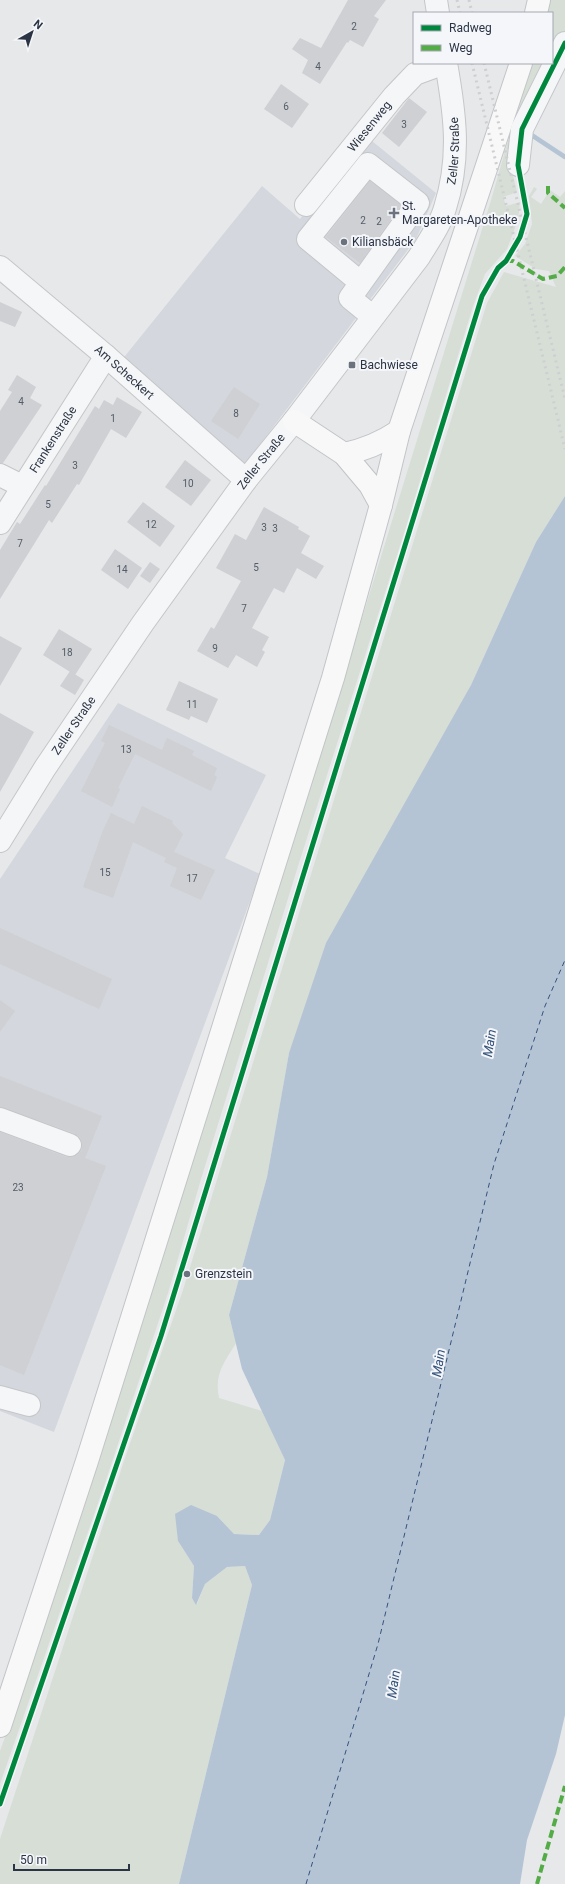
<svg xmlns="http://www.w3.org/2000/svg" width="565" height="1884" font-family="Roboto,sans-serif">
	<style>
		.built { fill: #d4d7dd }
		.green { fill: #d6ded6 }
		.water { fill: #b4c4d5 }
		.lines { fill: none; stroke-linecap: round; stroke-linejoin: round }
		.stream { stroke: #b4c4d5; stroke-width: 4.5 }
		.ferry { stroke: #34527a; stroke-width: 1; stroke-dasharray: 5 4; stroke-linecap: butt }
		.building { fill: #ced0d3 }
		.minor-casing { stroke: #c4c6c8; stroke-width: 24 }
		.major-casing { stroke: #c2c5c8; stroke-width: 24 }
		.minor { stroke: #f5f6f7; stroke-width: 22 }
		.major { stroke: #f8f8f8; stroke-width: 22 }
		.rail { stroke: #cecfd2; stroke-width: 3; stroke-dasharray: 2 4; stroke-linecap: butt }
		.quiet { stroke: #54ac47; stroke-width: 4; stroke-dasharray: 8 4; stroke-linecap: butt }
		.cycleway-casing { stroke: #f4f6f9; stroke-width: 8 }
		.cycleway { stroke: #00873e; stroke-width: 5 }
		.poi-dot { fill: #6c737f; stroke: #f4f6f9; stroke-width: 1.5 }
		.labels { text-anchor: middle; stroke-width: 4; stroke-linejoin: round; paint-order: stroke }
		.number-label { font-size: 10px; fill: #545c69 }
		.street-label { font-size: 12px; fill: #2b3445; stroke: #f4f6f9 }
		.poi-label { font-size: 12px; fill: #2b3445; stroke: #f4f6f9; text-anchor: start }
		.water-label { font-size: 13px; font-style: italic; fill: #34527a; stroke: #f4f6f9 }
	</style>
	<rect width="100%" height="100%" fill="#e6e8ea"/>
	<g class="built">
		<polygon points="367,137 436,193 416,239 245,464 121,361 262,186 300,219"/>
		<polygon points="118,703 266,775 225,858 260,874 54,1432 0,1411 0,879"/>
	</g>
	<g class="green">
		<polygon points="549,0 565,0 565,33 552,57 552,13 545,13"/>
		<polygon points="530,63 549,63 516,128 507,151 517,192 503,197 506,206 520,202 518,220 507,249 485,274 473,306 405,530 299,863 201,1179 168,1293 105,1483 0,1784 0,1751 16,1707 342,683 492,197"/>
		<path d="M534,187L537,189L531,197L541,204L550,190L560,197L565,191V496L536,542L471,685L289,1053L267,1177L229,1315L236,1343C224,1363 214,1374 219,1398L262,1411L285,1460L270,1520L259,1535L234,1534L217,1516L178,1541L194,1566L192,1598L197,1604L205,1584L227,1567L245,1566L252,1585L179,1884H0V1839L124,1461L183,1290L487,303L504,272L556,287L549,271L536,269L515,256L525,244L532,224L529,196Z"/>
	</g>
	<polygon class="water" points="565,496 565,1715 556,1754 527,1840 520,1884 179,1884 252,1585 245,1566 227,1567 205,1584 196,1605 192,1598 194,1566 178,1541 175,1514 191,1505 217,1516 234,1534 259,1535 270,1520 285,1460 242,1369 229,1315 267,1177 289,1053 326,943 471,685 536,542"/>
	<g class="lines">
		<polyline class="stream" points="530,134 565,157"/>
		<polyline class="ferry" points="306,1884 378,1644 494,1164 545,1006 565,960"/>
	</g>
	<g class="building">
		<polygon points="348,0 386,0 374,16 379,19 363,47 350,40 348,43 347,42 320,84 302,73 308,60 292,49 300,38 321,48"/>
		<polygon points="281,84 309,104 292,128 264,109"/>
		<polygon points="409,98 427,112 399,147 382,133"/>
		<polygon points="370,181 401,205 360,263 326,237"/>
		<polygon points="0,302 22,312 15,327 0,321"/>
		<polygon points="17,375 36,387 30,398 42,405 3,463 0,463 0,411 12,392 8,390"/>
		<polygon points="234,387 260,404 238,439 211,421"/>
		<polygon points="117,397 142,412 126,438 111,429 79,485 77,484 52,523 49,520 0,599 0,550 17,522 20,524 45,485 46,486 95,406 99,409 104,400 113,405"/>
		<polygon points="185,460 211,480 191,506 165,487"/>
		<polygon points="143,502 175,526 160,547 127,522"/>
		<polygon points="264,507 299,527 298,529 310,536 301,553 324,566 316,579 297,568 284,593 274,588 252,628 269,637 262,650 265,652 257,667 236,655 228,668 197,651 211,627 214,629 241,581 216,568 235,534 246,540"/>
		<polygon points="115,549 142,568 128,589 101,570"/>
		<polygon points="150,562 160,569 150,583 140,576"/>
		<polygon points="59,629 92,649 75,675 43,655"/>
		<polygon points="0,636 22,648 0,686"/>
		<polygon points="70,671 84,680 75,695 60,686"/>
		<polygon points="179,681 218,699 207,723 191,716 189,720 166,710"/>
		<polygon points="0,713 34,732 0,792"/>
		<polygon points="109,725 162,750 167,738 194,751 192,755 217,768 214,775 217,777 211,791 135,754 118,788 120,789 112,807 81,791 105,743 101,741"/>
		<polygon points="142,806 173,821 172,823 183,834 174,852 215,870 201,900 170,886 177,868 164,862 166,858 133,842 113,898 83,887 102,833 111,813 134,824"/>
		<polygon points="0,928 112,979 99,1009 0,964"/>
		<polygon points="0,1000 15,1011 0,1032"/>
		<polygon points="0,1076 102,1116 85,1158 106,1166 24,1375 0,1365 0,1132 66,1157 72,1157 78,1155 82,1150 82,1143 80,1137 74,1133 0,1107"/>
	</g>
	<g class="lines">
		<g class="minor-casing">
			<g id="minor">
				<polyline points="436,0 438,13"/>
				<polyline points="518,165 522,129 565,43"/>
				<path id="s1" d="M306,205L394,96L415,74L445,63"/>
				<path id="s2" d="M0,267L106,356L246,480"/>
				<polyline points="360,282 308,239 368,164 418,203 350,298 372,316"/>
				<polyline points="0,475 22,486"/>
				<path id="s3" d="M0,523L106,356"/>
				<path id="s4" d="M0,841L45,768L143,623L246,480L294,421L419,257C428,242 440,226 445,208C461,157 455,114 446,63"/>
				<polyline points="0,1119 70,1145"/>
				<polyline points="0,1397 29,1405"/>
			</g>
		</g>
		<g class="major-casing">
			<g id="major">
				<polyline points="536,13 539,0"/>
				<polyline points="294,421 344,454 370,485 381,505"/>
				<path d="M344,454C365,450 381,443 399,431"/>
				<polyline points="0,1726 87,1461 333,678 381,505 399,431 521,63"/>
			</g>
		</g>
		<use href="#minor" class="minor"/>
		<use href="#major" class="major"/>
		<g class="rail">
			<polyline points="457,0 460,13"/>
			<polyline points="469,0 472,13"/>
			<polyline points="472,63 565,449"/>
			<polyline points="484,63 565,399"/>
		</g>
		<g class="quiet">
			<polyline points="548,186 548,193 565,208"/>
			<polyline points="506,261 513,261 543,279 557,276 565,267"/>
			<polyline points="537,1884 565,1786"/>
		</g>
		<g class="cycleway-casing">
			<polyline id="cycleway" points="0,1804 161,1336 482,296 498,268 506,261 520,237 527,214 518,165 522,129 565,43"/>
		</g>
		<use href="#cycleway" class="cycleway"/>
	</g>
	<g class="poi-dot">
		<path d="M392 207h4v4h4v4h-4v4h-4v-4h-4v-4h4z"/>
		<circle cx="344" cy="242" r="4"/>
		<rect x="348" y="361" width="8" height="8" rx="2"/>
		<circle cx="187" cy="1274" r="4"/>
	</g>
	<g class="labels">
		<g class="number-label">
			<text x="354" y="30">2</text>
			<text x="318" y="70">4</text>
			<text x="286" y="110">6</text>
			<text x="404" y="128">3</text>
			<text x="363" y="224">2</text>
			<text x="379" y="225">2</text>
			<text x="21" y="405">4</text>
			<text x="236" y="417">8</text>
			<text x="113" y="422">1</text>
			<text x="75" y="469">3</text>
			<text x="188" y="487">10</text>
			<text x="48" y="508">5</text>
			<text x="151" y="528">12</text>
			<text x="264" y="531">3</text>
			<text x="275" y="532">3</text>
			<text x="20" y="547">7</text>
			<text x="256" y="571">5</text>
			<text x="122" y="573">14</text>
			<text x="244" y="612">7</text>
			<text x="215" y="652">9</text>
			<text x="67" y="656">18</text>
			<text x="192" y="708">11</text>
			<text x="126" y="753">13</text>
			<text x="105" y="876">15</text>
			<text x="192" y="882">17</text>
			<text x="18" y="1191">23</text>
		</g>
		<g class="street-label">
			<text dy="4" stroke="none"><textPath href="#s1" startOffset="101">Wiesenweg</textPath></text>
			<text dy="4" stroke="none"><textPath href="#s4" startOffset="833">Zeller Straße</textPath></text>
			<text dy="4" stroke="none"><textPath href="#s2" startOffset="163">Am Scheckert</textPath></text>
			<text dy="4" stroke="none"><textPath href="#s3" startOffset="99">Frankenstraße</textPath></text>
			<text dy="4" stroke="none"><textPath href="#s4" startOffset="461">Zeller Straße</textPath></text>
			<text dy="4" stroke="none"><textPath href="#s4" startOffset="137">Zeller Straße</textPath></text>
		</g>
		<g class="poi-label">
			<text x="402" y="210">St.<tspan x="402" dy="14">Margareten-Apotheke</tspan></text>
			<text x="352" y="246">Kiliansbäck</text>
			<text x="360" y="369">Bachwiese</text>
			<text x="195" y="1278">Grenzstein</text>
		</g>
		<g class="water-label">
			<text transform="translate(489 1043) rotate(-81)" y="5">Main</text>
			<text transform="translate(438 1363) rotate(-81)" y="5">Main</text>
			<text transform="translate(393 1684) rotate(-82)" y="5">Main</text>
		</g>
	</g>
	<rect x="413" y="12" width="140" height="52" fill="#f4f6f9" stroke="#a4a8b1"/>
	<rect x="421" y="25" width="20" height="6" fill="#00873e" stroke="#a4a8b1"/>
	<text x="449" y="32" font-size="12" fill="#2b3445">Radweg</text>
	<rect x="421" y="45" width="20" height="6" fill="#54ac47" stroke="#a4a8b1"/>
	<text x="449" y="52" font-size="12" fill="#2b3445">Weg</text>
	<g transform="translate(32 32) rotate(39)" stroke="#f4f6f9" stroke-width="3" paint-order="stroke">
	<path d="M0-3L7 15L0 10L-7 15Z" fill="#2b3445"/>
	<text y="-6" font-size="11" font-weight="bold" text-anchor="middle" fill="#2b3445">N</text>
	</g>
	<path d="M14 1864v6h115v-6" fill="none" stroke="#2b3445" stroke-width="2"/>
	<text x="20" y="1864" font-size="12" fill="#2b3445" stroke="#f4f6f9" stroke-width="3" paint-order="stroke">50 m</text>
</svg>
